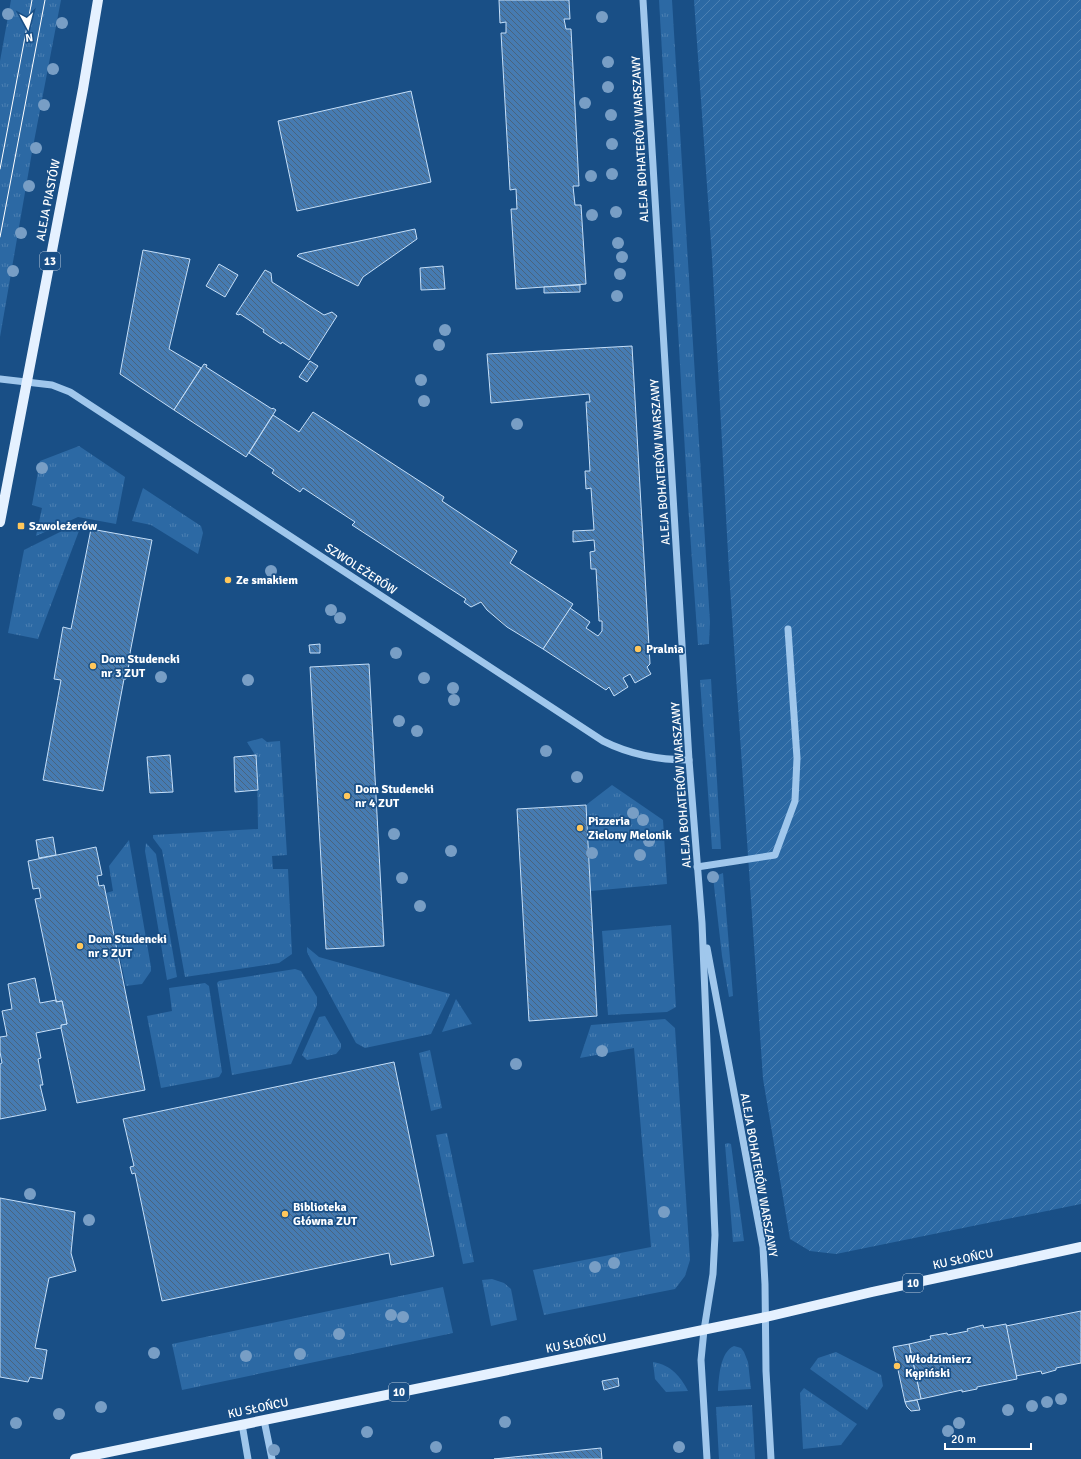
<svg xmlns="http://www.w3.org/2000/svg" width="1081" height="1459" font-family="Signika,sans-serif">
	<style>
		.grass { fill: url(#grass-tufts) }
		.garden { fill: url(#garden-furrows) }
		.building { fill: url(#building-back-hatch); stroke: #c5dff9 }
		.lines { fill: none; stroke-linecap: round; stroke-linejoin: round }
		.minor { stroke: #a0c7ec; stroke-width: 7 }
		.major { stroke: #e5f1ff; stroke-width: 10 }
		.tram { stroke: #fff; stroke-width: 1 }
		.tree { fill: #789ec5 }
		.poi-dot { fill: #ffc75b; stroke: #194f86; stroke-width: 1.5 }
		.labels { text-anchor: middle; stroke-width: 3.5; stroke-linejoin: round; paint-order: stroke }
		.shield { fill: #194f86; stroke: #bacadb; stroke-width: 1 }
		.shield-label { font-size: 11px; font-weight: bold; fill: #fff }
		.street-label { font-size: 12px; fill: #fff; stroke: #194f86 }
		.poi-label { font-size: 12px; font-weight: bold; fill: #fff; stroke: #194f86; text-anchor: start }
	</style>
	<defs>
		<pattern id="grass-tufts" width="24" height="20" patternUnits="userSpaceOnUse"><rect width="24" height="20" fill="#2c69a4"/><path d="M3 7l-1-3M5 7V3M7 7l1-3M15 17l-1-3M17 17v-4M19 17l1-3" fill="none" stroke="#4c80b2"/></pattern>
		<pattern id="garden-furrows" width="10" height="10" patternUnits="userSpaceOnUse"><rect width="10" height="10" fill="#2c69a4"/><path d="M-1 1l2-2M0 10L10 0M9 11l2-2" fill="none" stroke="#4c80b2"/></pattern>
		<pattern id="building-back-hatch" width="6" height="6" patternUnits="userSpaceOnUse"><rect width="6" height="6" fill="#467bb1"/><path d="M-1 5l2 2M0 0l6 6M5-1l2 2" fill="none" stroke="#49647e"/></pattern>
	</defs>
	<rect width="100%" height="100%" fill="#194f86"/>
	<g class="grass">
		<polygon points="11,0 61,0 32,152 0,337 0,61"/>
		<polygon points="659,0 672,0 710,622 709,644 698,645 688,504"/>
		<polygon points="79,446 125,477 116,524 78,517 36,536 42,508 32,505 40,461"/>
		<polygon points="143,488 201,526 203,533 198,554 151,525 132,521"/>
		<polygon points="80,522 82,523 38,639 8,633 24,550"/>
		<polygon points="711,679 721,849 712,849 700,680"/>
		<polygon points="262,738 267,742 280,741 287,855 272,856 273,869 288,869 292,954 279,963 185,977 162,850 153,838 153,835 258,829 257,758 247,742"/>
		<polygon points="612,785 663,820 667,884 591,891 586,805"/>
		<polygon points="129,840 151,967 151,971 142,984 126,986 106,893 113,891 109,866"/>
		<polygon points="146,843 156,854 177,977 167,980 145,851"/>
		<polygon points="723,873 733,996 729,997 722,956 713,877"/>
		<polygon points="671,925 676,1007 667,1012 608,1015 602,931"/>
		<polygon points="307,947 319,957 450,994 431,1034 365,1048 356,1043 312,962 307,952"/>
		<polygon points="295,969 301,971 317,997 317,1005 291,1064 232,1075 217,983 219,981"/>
		<polygon points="205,983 209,986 222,1072 219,1077 161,1088 147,1016 172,1011 169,988"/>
		<polygon points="456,999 472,1024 442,1032"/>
		<polygon points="325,1016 341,1044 341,1048 336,1054 307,1060 302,1055 319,1017"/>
		<polygon points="665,1019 675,1028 690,1260 685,1276 675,1289 544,1315 533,1270 651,1247 634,1048 580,1058 591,1025"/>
		<polygon points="430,1050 442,1108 431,1111 419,1053"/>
		<polygon points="447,1133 474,1262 463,1264 436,1135"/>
		<polygon points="728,1143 731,1144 744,1241 733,1242 725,1144"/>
		<polygon points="492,1279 504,1283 511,1289 517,1320 491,1326 482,1280"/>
		<polygon points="443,1287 453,1333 182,1390 172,1344"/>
		<path d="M734,1346L741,1348L744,1352L748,1362L751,1389L718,1391C719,1377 720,1352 734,1346Z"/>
		<polygon points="836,1352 881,1375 883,1386 867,1410 810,1369 818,1358"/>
		<path d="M653,1362C671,1365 680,1376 688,1391L666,1392L655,1379Z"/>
		<polygon points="804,1388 857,1424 841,1445 803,1449 800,1393"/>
		<polygon points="752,1405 755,1459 719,1459 716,1407"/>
	</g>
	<polygon class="garden" points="694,0 1081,0 1081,1204 836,1254 810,1251 790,1239 763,1079 729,572 712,257"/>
	<g class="building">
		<polygon points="499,0 569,0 570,19 564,19 566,29 571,29 579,186 573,186 575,205 581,205 586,284 516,289 511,209 517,209 516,189 510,190 501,33 506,33 506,22 500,23"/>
		<polygon points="411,91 431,182 297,211 278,121"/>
		<polygon points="415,229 417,239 363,277 358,286 297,256 299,254"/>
		<polygon points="143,250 190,259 169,349 201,368 174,410 120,374"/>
		<polygon points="219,264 238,275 225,297 206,286"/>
		<polygon points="443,266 445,289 421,290 420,268"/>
		<polygon points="265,270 271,273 272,282 324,315 332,312 337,316 309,360 282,342 281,344 263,332 264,330 240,314 239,315 236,314"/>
		<polygon points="580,285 580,292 544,293 544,287"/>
		<polygon points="632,346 650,664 647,667 651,674 635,683 630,674 623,678 628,687 614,696 609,687 606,690 543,649 570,608 590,622 586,628 598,636 602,631 602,621 599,621 596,569 591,569 590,552 595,551 594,540 573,542 573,531 594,530 591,488 586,489 585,471 590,471 586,402 590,402 589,394 491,403 487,354"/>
		<polygon points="310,361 318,366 307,382 299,377"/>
		<polygon points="204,364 207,365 206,367 272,409 273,408 276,410 246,457 174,410"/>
		<polygon points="313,412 444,497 442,501 517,551 510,563 573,604 543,649 507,627 487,610 481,602 471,607 464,602 466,599 352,525 355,522 303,488 300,492 272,473 274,470 249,453 273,415 299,432"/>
		<polygon points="91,529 152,540 130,653 131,654 126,679 124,679 103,791 43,780 61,680 54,679 63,627 71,629"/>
		<polygon points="320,644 320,653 310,653 309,645"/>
		<polygon points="369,664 384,946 326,949 310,667"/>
		<polygon points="170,755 173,792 150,793 147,757"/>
		<polygon points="256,755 258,790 235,792 234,757"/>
		<polygon points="586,805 597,1016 529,1021 517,809"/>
		<polygon points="53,837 56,855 39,858 36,840"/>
		<polygon points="96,847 102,875 97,876 99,886 104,885 145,1090 77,1103 61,1028 61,1025 67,1024 62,1001 56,1002 56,1000 35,899 41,898 39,888 33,889 28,861"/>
		<polygon points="35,978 40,1003 56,1000 56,1002 62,1001 67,1024 61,1025 61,1028 36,1033 41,1058 38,1059 43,1085 40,1085 46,1110 0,1119 0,1064 2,1063 0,1052 0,1037 7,1036 2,1011 12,1009 8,984"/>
		<polygon points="394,1062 434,1256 391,1265 389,1253 162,1301 135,1173 132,1174 130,1167 134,1166 123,1119"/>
		<polygon points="0,1198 75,1212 71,1253 76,1271 49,1278 35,1348 47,1350 42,1379 30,1377 28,1382 0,1377"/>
		<polygon points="1081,1311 1081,1363 1056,1368 1056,1370 1042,1374 1041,1371 1016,1376 1006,1326"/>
		<polygon points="1006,1324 1017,1379 977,1387 977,1389 962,1392 962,1390 921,1399 909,1344 931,1339 930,1336 947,1333 948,1335 968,1331 967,1329 983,1325 984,1328"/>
		<polygon points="909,1344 921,1399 905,1402 893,1347"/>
		<polygon points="618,1378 619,1386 604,1390 602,1381"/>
		<polygon points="917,1400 920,1410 911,1411 907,1407 905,1402"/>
		<polygon points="601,1448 602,1459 494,1459"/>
	</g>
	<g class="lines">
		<g class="minor">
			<polyline points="643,0 689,760 702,923 715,1235 713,1274 704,1330 701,1360 707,1459"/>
			<path d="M0,379L52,385L70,392L603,741C631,755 658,760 689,760"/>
			<polyline points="697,867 775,855 795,801 797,758 788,629"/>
			<polyline points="707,948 763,1247 765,1284 766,1371 771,1459"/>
			<polyline points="264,1420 272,1459"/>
			<polyline points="242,1424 248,1459"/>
		</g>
		<g class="major">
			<polyline points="0,522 83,89 98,0"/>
			<polyline points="75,1459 766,1317 872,1292 1081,1247"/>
		</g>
		<g class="tram">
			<polyline points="0,169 32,0"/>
			<polyline points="0,237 45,0"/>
		</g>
	</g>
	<g class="tree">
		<circle cx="8" cy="14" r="6"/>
		<circle cx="602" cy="17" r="6"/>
		<circle cx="62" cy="23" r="6"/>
		<circle cx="608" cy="62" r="6"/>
		<circle cx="53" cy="69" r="6"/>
		<circle cx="608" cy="87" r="6"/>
		<circle cx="585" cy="103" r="6"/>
		<circle cx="44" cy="105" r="6"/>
		<circle cx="611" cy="115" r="6"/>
		<circle cx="612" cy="144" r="6"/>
		<circle cx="36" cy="148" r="6"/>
		<circle cx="612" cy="174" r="6"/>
		<circle cx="591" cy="176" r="6"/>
		<circle cx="29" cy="186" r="6"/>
		<circle cx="616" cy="212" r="6"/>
		<circle cx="592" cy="215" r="6"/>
		<circle cx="21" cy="233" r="6"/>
		<circle cx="618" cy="243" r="6"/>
		<circle cx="622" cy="257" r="6"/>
		<circle cx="13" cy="271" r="6"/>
		<circle cx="620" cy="274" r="6"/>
		<circle cx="617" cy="296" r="6"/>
		<circle cx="445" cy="330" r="6"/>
		<circle cx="439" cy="345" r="6"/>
		<circle cx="421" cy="380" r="6"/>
		<circle cx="424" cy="401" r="6"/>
		<circle cx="517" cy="424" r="6"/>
		<circle cx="42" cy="468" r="6"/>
		<circle cx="271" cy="571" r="6"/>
		<circle cx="331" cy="610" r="6"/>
		<circle cx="340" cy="618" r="6"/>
		<circle cx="396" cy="653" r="6"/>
		<circle cx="161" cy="677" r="6"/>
		<circle cx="424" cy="678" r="6"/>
		<circle cx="248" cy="680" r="6"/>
		<circle cx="453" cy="688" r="6"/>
		<circle cx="454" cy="700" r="6"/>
		<circle cx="399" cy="721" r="6"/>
		<circle cx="417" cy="731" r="6"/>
		<circle cx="546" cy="751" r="6"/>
		<circle cx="577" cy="777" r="6"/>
		<circle cx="633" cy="813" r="6"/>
		<circle cx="643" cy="820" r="6"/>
		<circle cx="394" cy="834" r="6"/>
		<circle cx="649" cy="841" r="6"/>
		<circle cx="451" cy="851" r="6"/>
		<circle cx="592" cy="853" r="6"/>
		<circle cx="640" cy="855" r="6"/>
		<circle cx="713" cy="877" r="6"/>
		<circle cx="402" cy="878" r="6"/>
		<circle cx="420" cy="906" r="6"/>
		<circle cx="602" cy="1051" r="6"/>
		<circle cx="516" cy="1064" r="6"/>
		<circle cx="30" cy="1194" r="6"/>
		<circle cx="664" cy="1212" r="6"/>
		<circle cx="89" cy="1220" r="6"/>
		<circle cx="614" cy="1263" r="6"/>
		<circle cx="595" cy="1267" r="6"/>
		<circle cx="391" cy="1315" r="6"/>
		<circle cx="403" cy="1317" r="6"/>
		<circle cx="339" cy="1334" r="6"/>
		<circle cx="154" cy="1353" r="6"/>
		<circle cx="300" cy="1354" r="6"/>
		<circle cx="246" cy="1356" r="6"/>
		<circle cx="1061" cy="1399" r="6"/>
		<circle cx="1047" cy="1402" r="6"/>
		<circle cx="1032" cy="1406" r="6"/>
		<circle cx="101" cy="1407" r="6"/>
		<circle cx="1008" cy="1410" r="6"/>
		<circle cx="59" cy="1414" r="6"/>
		<circle cx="505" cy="1422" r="6"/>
		<circle cx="16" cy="1423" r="6"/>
		<circle cx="959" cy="1423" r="6"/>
		<circle cx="948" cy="1431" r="6"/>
		<circle cx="367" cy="1432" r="6"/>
		<circle cx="436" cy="1447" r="6"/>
		<circle cx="679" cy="1447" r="6"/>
		<circle cx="274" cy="1450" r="6"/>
	</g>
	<g class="poi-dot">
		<rect x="17" y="522" width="8" height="8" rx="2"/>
		<circle cx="228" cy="580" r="4"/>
		<circle cx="638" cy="649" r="4"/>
		<circle cx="93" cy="666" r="4"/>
		<circle cx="347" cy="796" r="4"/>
		<circle cx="580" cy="828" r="4"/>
		<circle cx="80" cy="946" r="4"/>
		<circle cx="285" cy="1214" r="4"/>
		<circle cx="897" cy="1366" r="4"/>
	</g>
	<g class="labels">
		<g class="shield">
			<rect x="40" y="252" width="20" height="18" rx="3"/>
			<rect x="903" y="1274" width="20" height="18" rx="3"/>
			<rect x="389" y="1383" width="20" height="18" rx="3"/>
		</g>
		<g class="shield-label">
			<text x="50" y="265">13</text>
			<text x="913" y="1287">10</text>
			<text x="399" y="1396">10</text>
		</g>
		<g class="street-label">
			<text transform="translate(640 139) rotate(-93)" y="4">ALEJA BOHATERÓW WARSZAWY</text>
			<text transform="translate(48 200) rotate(-79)" y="4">ALEJA PIASTÓW</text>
			<text transform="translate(660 462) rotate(-94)" y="4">ALEJA BOHATERÓW WARSZAWY</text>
			<text transform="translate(361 569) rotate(33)" y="4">SZWOLEŻERÓW</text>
			<text transform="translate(681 785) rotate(-94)" y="4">ALEJA BOHATERÓW WARSZAWY</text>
			<text transform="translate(759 1175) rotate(80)" y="4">ALEJA BOHATERÓW WARSZAWY</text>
			<text transform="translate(963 1259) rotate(-12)" y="4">KU SŁOŃCU</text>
			<text transform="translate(576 1343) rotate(-11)" y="4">KU SŁOŃCU</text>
			<text transform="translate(258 1408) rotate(-12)" y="4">KU SŁOŃCU</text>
		</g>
		<g class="poi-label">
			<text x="29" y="530">Szwoleżerów</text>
			<text x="236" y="584">Ze smakiem</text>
			<text x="646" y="653">Pralnia</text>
			<text x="101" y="663">Dom Studencki<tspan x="101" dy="14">nr 3 ZUT</tspan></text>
			<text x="355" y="793">Dom Studencki<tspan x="355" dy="14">nr 4 ZUT</tspan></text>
			<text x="588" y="825">Pizzeria<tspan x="588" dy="14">Zielony Melonik</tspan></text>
			<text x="88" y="943">Dom Studencki<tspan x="88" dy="14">nr 5 ZUT</tspan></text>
			<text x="293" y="1211">Biblioteka<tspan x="293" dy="14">Główna ZUT</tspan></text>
			<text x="905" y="1363">Włodzimierz<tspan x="905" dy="14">Kępiński</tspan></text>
		</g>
	</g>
	<g transform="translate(28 28) rotate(173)" stroke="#194f86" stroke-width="3" paint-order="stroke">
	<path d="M0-3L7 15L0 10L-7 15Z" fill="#ffffff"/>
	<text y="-6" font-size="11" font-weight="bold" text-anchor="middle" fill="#ffffff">N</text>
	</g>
	<path d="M945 1443v6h86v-6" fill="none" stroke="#ffffff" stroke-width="2"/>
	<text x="951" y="1443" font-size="12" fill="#ffffff" stroke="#194f86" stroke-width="3" paint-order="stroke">20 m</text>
</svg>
